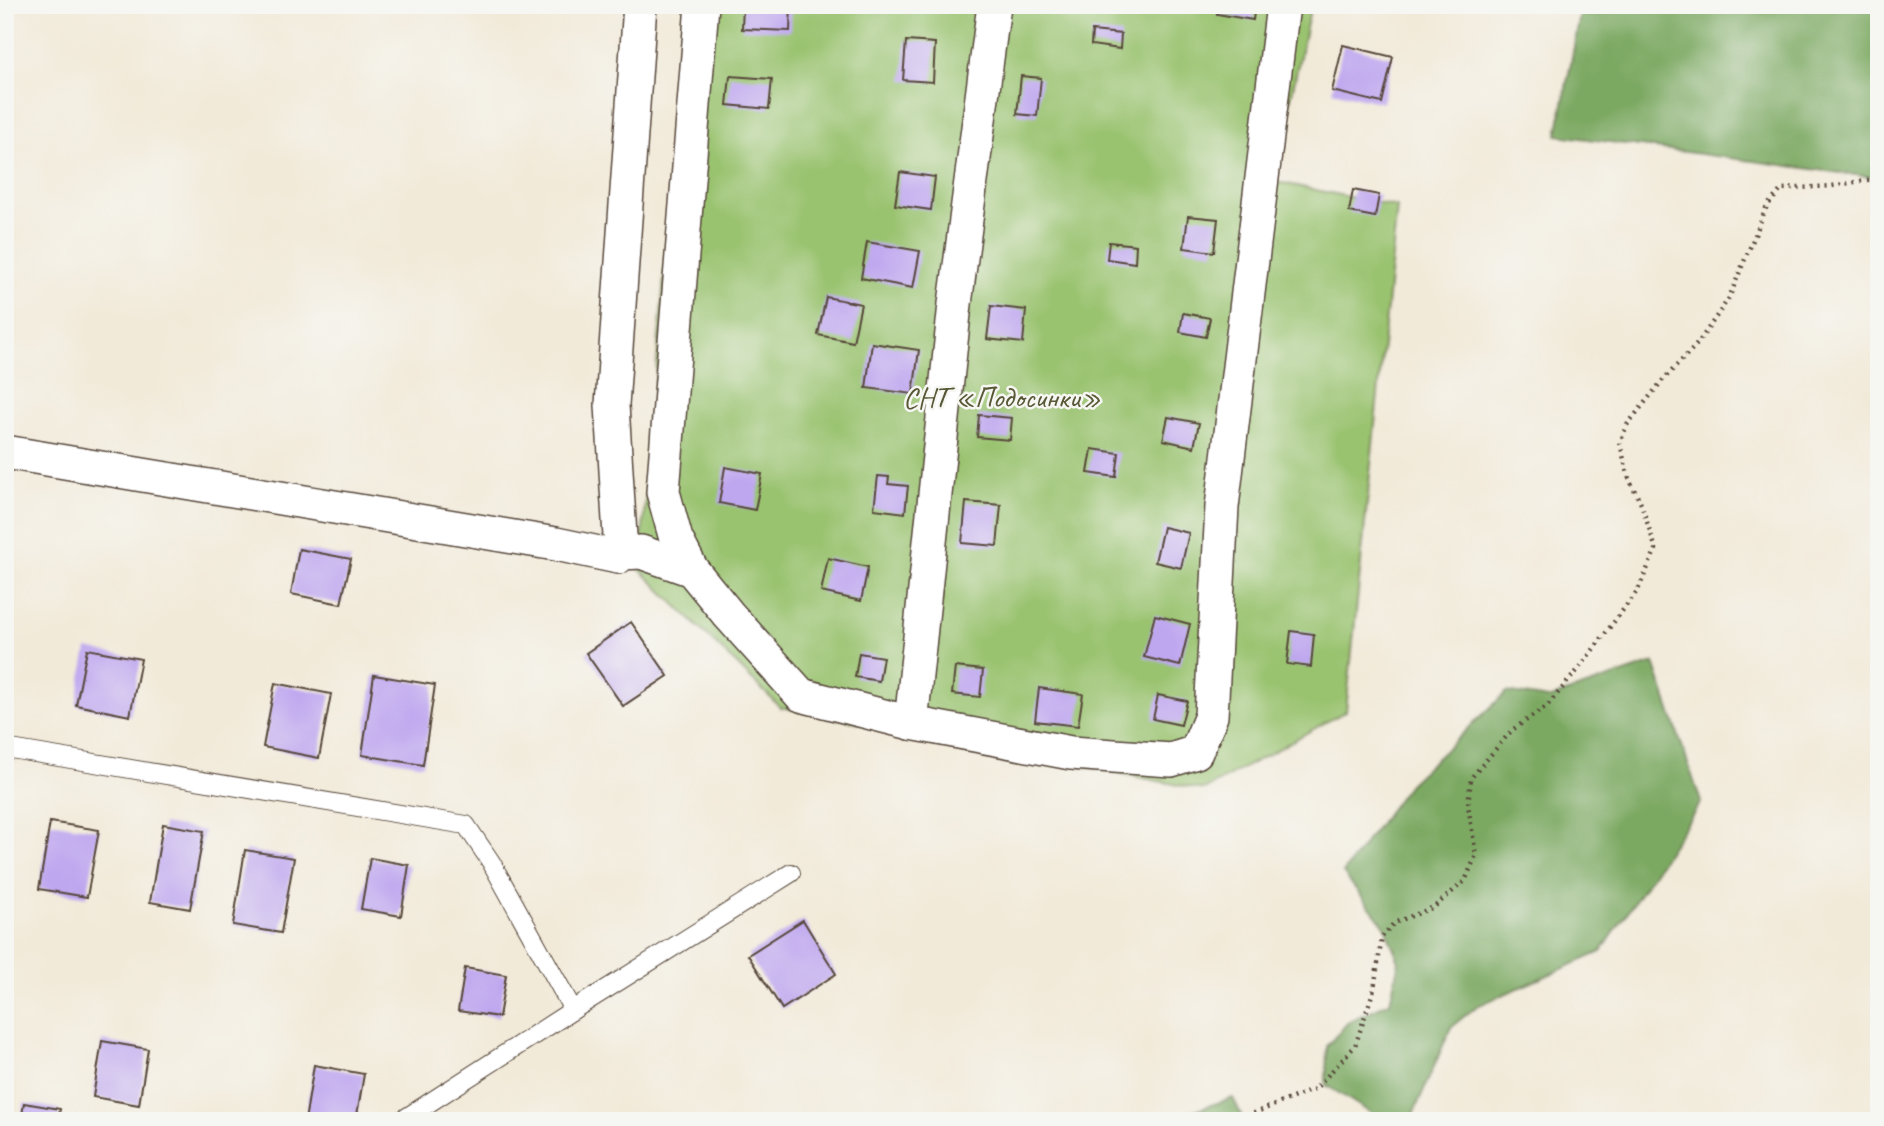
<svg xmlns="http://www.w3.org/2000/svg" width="1884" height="1126" font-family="Caveat,sans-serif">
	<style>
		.green { fill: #9ac370; stroke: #6a7647; stroke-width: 2 }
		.forest { fill: #7ba962; stroke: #5b6a40; stroke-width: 2 }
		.building { fill: #bfa7ef }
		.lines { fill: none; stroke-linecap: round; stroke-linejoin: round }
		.lane-casing { stroke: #56473a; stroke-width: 20 }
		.street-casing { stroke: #56473a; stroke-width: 36 }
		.path { stroke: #56473a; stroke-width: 4.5; stroke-dasharray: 2 5; stroke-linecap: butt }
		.lane { stroke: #fff; stroke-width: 18 }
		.street { stroke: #fff; stroke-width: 33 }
		.labels { text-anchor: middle; stroke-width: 5; stroke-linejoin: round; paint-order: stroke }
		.park-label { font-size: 30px; fill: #585837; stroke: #f6f6f2 }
	</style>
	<rect width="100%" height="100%" fill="#f6f6f2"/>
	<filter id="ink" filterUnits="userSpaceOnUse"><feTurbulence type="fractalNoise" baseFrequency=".0143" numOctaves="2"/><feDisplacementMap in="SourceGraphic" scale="14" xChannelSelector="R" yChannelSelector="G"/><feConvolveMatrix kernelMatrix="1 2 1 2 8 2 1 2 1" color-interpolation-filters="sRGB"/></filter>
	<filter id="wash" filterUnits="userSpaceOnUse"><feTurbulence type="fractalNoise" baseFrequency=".00686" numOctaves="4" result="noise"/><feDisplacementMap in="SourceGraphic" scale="28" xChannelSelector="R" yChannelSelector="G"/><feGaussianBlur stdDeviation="1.57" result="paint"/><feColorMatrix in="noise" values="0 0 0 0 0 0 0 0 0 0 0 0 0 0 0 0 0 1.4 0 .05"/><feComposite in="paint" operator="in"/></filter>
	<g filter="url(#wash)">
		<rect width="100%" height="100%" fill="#f2ead9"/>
		<polygon class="green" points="687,5 1311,5 1273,181 1397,207 1346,711 1204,790 780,707 620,550 641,551"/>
		<g class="forest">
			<polygon points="1582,5 1879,5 1879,178 1557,135"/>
			<polygon points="1654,663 1701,802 1601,952 1477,1006 1451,1027 1412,1117 1379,1118 1326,1085 1327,1046 1349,1021 1390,1002 1399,961 1384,925 1343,873 1409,784 1507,692 1548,699"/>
			<polygon points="1233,1098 1244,1121 1160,1121"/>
		</g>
		<g id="blocks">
			<g class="building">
				<polygon points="743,5 791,5 790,31 742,29"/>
				<polygon points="1218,5 1255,5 1253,20 1217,14"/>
				<polygon points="1092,31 1121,34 1120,49 1091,45"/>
				<polygon points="906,41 935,43 933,82 903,80"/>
				<polygon points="1343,45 1393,57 1382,103 1332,91"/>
				<polygon points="730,76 772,79 769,109 727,105"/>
				<polygon points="1021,76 1041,78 1037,116 1017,114"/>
				<polygon points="900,172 935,177 931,210 895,205"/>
				<polygon points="1353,190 1379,195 1375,217 1349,212"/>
				<polygon points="1188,216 1218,219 1214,252 1184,248"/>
				<polygon points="867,242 920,251 913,288 861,278"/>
				<polygon points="1109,242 1136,245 1135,263 1107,259"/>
				<polygon points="826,297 861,304 853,342 818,335"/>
				<polygon points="991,306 1026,310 1023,343 987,339"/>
				<polygon points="1183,313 1210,318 1206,337 1180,332"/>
				<polygon points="872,343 919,350 913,394 866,388"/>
				<polygon points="979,415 1012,418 1010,440 977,437"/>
				<polygon points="1168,417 1199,423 1194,447 1163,440"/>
				<polygon points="1092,449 1119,453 1116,477 1088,473"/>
				<polygon points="725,467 762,474 755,510 719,503"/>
				<polygon points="878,476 889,477 888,484 908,486 905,513 874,509"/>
				<polygon points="966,502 1001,505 997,546 962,543"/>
				<polygon points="1163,527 1189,533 1181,568 1155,562"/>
				<polygon points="299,549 351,559 341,604 291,594"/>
				<polygon points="828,558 868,567 861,601 821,592"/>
				<polygon points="1155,615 1190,624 1180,666 1144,657"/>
				<polygon points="631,622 668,676 623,706 586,653"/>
				<polygon points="1291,631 1314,634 1311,667 1287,664"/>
				<polygon points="87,649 141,659 130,716 76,705"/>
				<polygon points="859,653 883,657 879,681 855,677"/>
				<polygon points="955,667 983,670 980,697 952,694"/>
				<polygon points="374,675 435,685 423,765 362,755"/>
				<polygon points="275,683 331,694 319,758 263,747"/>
				<polygon points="1039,688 1083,694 1078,726 1035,721"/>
				<polygon points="1158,695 1187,701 1181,725 1153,719"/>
				<polygon points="50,822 99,830 87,897 39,889"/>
				<polygon points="163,824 204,831 190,909 150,902"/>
				<polygon points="245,850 294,858 281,933 233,925"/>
				<polygon points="370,858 409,865 401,916 361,909"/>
				<polygon points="803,920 836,974 782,1009 748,955"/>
				<polygon points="465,968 506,975 499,1017 458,1011"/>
				<polygon points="102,1041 148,1049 139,1105 93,1097"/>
				<polygon points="314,1065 364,1074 356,1121 305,1121"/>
				<polygon points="24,1103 60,1109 58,1121 21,1121"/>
			</g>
		</g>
	</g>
	<g filter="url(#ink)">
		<use href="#blocks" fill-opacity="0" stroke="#56473a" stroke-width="2"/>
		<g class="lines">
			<g class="lane-casing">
				<g id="lane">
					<polyline points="5,748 466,825 491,862 573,1010 791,873"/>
					<polyline points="401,1121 573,1010"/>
				</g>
			</g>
			<g class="street-casing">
				<g id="street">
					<polyline points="5,452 556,544 618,557 621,553 641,552 692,570 728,614 801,695 911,723 1071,753 1171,760 1196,752 1211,716 1222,507 1283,5"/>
					<polyline points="621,553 612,405 640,5"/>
					<polyline points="692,570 676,539 663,492 702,5"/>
					<polyline points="911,723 955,304 994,5"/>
				</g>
			</g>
			<polyline class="path" points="1234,1121 1315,1089 1355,1046 1374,989 1382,937 1394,923 1434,907 1465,881 1476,855 1468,805 1471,778 1512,730 1545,708 1577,671 1638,590 1656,549 1641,504 1628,476 1620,443 1627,425 1662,381 1698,343 1729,298 1767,206 1782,189 1832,186 1879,178"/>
			<use href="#lane" class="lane"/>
			<use href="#street" class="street"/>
		</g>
	</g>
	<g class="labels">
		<g class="park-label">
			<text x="1002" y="407">СНТ «Подосинки»</text>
		</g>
	</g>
	<rect width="1884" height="1126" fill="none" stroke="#f6f6f2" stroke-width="28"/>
</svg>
